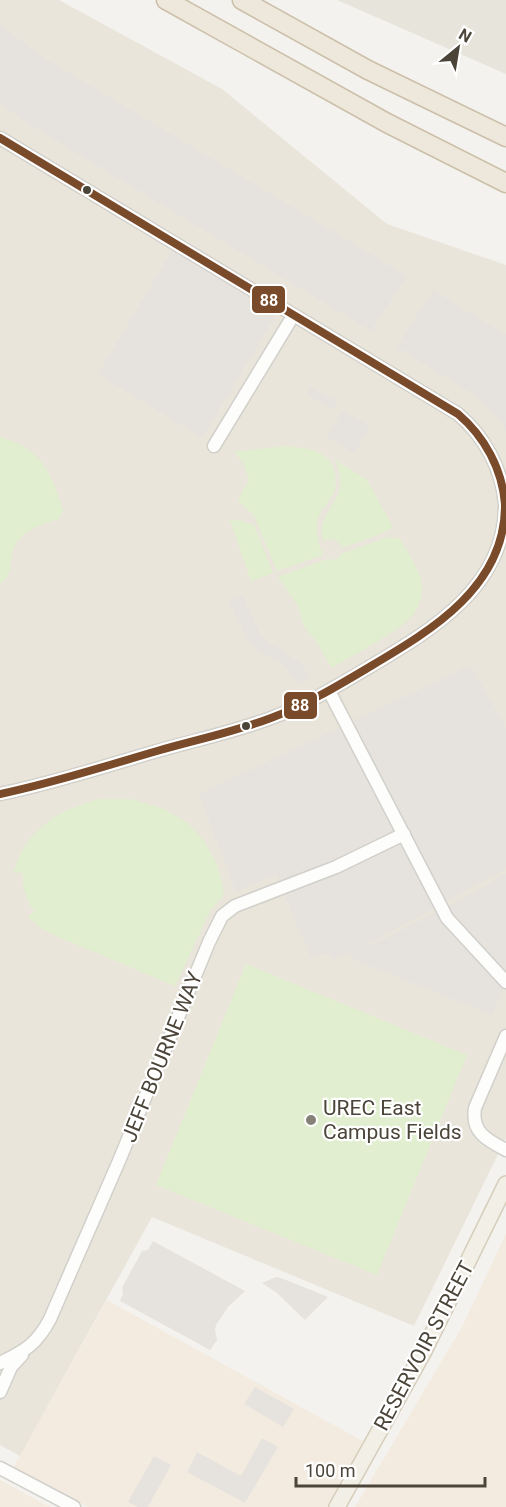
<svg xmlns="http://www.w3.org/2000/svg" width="506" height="1507" font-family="Roboto,sans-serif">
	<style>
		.residential { fill: #e7e4dc }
		.commercial { fill: #f3ebdf }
		.education { fill: #eae5da }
		.green { fill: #e1eecf }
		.parking { fill: #e6e3df }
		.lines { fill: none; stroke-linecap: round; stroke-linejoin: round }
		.minor-casing { stroke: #d2d0cb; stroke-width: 15 }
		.major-casing { stroke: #d6cebb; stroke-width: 18 }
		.highway-casing { stroke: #ccbfa9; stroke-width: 21 }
		.minor { stroke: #fdfdfc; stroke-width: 12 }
		.major { stroke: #f2efe6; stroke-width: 15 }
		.highway { stroke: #ede8db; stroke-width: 18 }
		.bus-1-casing { stroke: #fff; stroke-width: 12 }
		.bus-1 { stroke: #7a4b2a; stroke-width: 8 }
		.bus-dot { fill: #4b4439; stroke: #fff; stroke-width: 2 }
		.poi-dot { fill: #868178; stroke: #fff; stroke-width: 2 }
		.labels { text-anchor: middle; stroke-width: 4.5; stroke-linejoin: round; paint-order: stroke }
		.street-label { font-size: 21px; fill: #4b4439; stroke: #fff }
		.poi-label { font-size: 21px; fill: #4b4439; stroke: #fff; text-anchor: start }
		.line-badge { stroke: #fff; stroke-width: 2 }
		.badge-label { font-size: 16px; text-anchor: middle; font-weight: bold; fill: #fff }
	</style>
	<rect width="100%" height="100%" fill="#f4f2ee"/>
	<polygon class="residential" points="337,0 506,0 506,74"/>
	<g class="commercial">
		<polygon points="506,1234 506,1507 355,1507 462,1327"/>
		<polygon points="107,1300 368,1444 331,1507 88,1507 12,1470"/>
		<polygon points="0,1480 50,1507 0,1507"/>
	</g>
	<polygon class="education" points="0,0 59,0 222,89 387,224 506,265 506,1138 414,1326 152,1217 20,1456 0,1445"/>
	<g class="green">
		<path d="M0,437C41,448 52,474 63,511L59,519C41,524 20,531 13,550C9,563 13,576 0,584Z"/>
		<path d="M284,446C295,447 310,448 320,453C335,460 339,481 333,494C329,503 320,509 318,518C314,530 319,544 323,555L277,571L254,516L238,500L249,480L243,462L234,452Z"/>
		<path d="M336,460L367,480L393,527L385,532L343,548C338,540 333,537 324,541C315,520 336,507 340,488C342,477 338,469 336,460Z"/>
		<polygon points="230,520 243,521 254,525 273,573 251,581"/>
		<path d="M387,537L400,539C407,552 418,566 421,580C424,591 420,606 413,615C395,634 355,654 332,668L318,644L303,625L298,606L278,577L327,559L336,560L341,554Z"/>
		<path d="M98,799H131L164,809L189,824L203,840L217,864L224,892L222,897L210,911L175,986L56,936L41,928L28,917L34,911C26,899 22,888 23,873L14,872C19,845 43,822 67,810C77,806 88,803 98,799Z"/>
		<polygon points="246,964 467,1055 377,1275 156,1185"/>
	</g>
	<g class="parking">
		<polygon points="0,25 46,59 407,276 371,331 35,128 0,104"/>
		<polygon points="173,249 278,312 202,438 98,374"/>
		<polygon points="433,290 506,335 506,432 499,419 479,398 397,347"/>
		<polygon points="311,387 338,402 334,408 331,409 307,395"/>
		<polygon points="343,410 370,426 354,453 327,437"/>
		<polygon points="242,596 260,633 270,643 302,664 310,677 298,683 283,664 257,650 248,641 228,601"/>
		<polygon points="471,665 506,728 506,869 359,949 384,939 461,900 506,873 506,983 492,1015 354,960 350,953 333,960 327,953 311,957 285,898 277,874 236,892 199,794"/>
		<polygon points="153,1241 245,1291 228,1307 216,1325 215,1330 217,1340 210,1350 120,1301 123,1294 122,1288 142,1251 148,1250"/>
		<polygon points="276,1277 281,1278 328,1297 305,1320 277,1293 262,1283"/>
		<polygon points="255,1387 294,1409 283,1427 244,1404"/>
		<polygon points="262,1438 278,1447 245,1503 187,1472 197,1452 241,1476"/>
		<polygon points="154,1456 171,1465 148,1507 138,1507 128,1502"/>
	</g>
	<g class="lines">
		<g class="minor-casing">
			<g id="minor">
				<path d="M0,138L458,414C485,437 502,469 505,504C506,586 432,630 371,666C339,685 306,705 271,718C234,732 195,740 157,751C105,766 54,783 0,794"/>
				<polyline points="214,446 293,316"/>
				<polyline points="329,691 447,918 506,982"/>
				<path d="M506,1036L475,1108C471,1132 487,1140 506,1150"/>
				<path d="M0,1363C25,1351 37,1344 50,1319L119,1161L209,942L222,916L235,906L336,867L404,834"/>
				<polyline points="0,1392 11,1367 22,1355"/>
				<polyline points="0,1468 74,1507"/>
			</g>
		</g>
		<g class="major-casing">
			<polyline id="major" points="337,1507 424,1351 506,1184"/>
		</g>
		<g class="highway-casing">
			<g id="highway">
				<polyline points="166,0 387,123 506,183"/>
				<polyline points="242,0 368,70 506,137"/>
			</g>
		</g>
		<use href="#minor" class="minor"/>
		<use href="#major" class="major"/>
		<use href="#highway" class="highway"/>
		<g class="bus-1-casing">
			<path id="bus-1" d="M0,138L458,414C485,437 502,469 505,504C506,586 432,630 371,666C339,685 306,705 271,718C234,732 195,740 157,751C105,766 54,783 0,794"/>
		</g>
		<use href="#bus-1" class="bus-1"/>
	</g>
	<g class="bus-dot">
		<circle cx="87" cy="190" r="5"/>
		<circle cx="246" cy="726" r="5"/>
	</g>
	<circle class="poi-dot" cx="311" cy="1120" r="6"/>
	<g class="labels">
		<g class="street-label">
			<text transform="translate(162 1057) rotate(-68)" y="7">JEFF BOURNE WAY</text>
			<text transform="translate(424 1346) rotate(-62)" y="7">RESERVOIR STREET</text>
		</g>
		<g class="poi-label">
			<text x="323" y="1115">UREC East<tspan x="323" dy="24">Campus Fields</tspan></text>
		</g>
	</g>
	<g class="line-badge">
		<rect x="251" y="285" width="35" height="29" rx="6" fill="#7a4b2a"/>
		<rect x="283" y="691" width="35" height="29" rx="6" fill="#7a4b2a"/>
	</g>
	<g class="badge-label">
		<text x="269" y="306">88</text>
		<text x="300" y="711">88</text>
	</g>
	<g transform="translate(458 48) rotate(30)" stroke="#ffffff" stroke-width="4.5" paint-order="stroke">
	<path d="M0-4.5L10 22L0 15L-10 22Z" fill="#4b4439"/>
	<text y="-9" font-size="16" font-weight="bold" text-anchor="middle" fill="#4b4439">N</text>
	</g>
	<path d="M296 1477v9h189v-9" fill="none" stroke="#4b4439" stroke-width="3"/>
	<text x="305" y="1477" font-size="18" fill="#4b4439" stroke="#ffffff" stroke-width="4.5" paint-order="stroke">100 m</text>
</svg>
